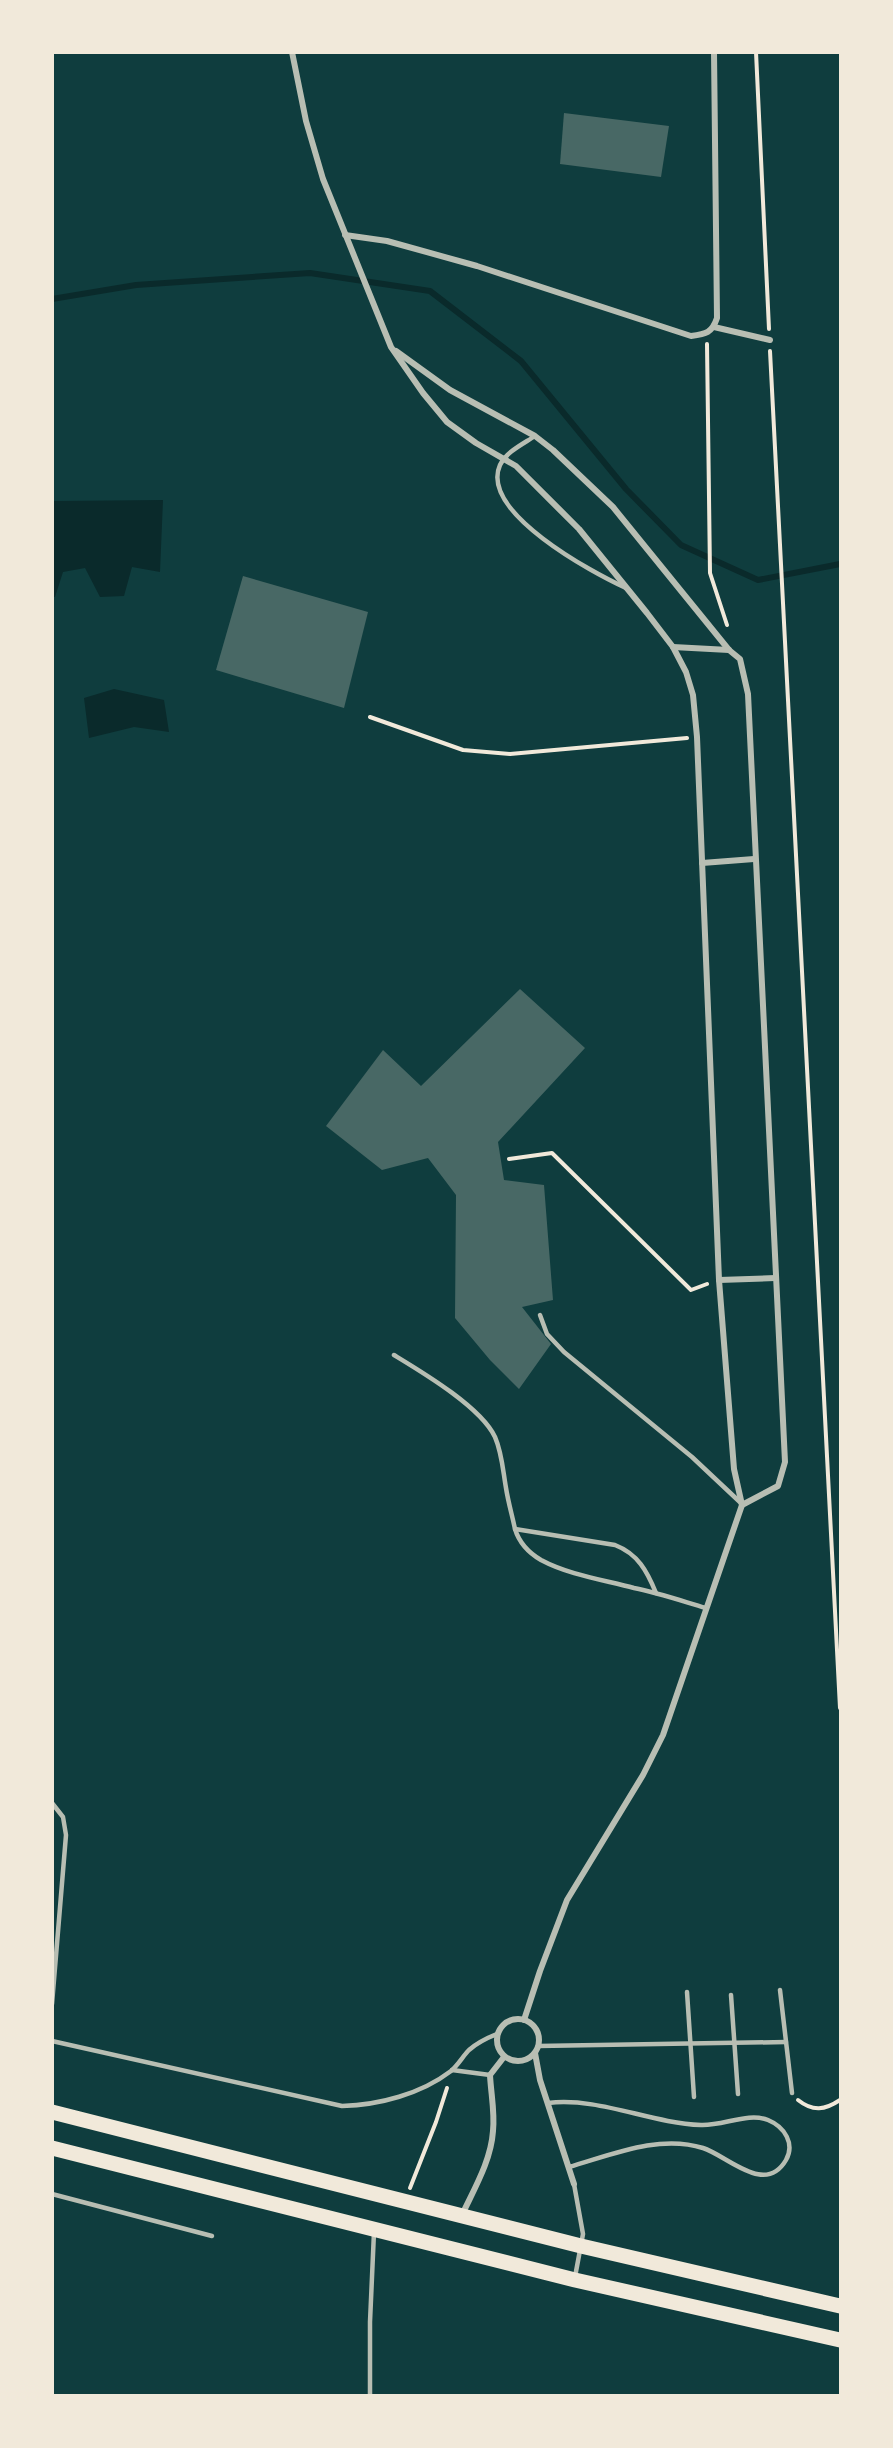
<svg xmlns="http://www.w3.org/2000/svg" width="893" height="2448" font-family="'Sofia Sans Condensed',sans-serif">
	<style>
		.water { fill: #0a2a2b }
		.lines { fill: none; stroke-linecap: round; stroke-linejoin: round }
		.stream { stroke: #0a2a2b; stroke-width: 6 }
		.building { fill: #486865 }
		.path { stroke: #f1e9da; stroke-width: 4 }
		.service { stroke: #b8beb3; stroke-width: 4.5 }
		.minor { stroke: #b8beb3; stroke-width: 6 }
		.primary { stroke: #f1e9da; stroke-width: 15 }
	</style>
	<rect width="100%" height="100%" fill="#0f3d3e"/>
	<g class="water">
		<polygon points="163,500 160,572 132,567 124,596 100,597 85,568 63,572 55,597 53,597 53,501"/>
		<polygon points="114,689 164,700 169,732 134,727 89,738 84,698"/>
	</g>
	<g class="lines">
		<polyline class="stream" points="52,299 136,285 310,273 430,291 521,361 626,489 681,545 758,580 840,564"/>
	</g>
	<g class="building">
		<polygon points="564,113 669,126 661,177 560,164"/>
		<polygon points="243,576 368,612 344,708 216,670"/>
		<polygon points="520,989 585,1048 498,1142 504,1180 544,1185 553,1300 522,1307 551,1344 519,1389 490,1360 455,1318 456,1195 428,1158 382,1170 326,1126 383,1050 421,1086"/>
	</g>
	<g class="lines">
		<g class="path">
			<polyline points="756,52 769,329"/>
			<polyline points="707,344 710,573 727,625"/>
			<polyline points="770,351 840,1708"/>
			<polyline points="370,717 463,750 510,754 687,738"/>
			<polyline points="509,1159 552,1153 691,1290 707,1284"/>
			<path d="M798,2100C813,2112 825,2110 840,2100"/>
			<polyline points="410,2188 436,2122 447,2088"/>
		</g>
		<g class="service">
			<path d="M535,436C523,444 506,452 500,465C479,512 593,573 626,588"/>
			<polyline points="540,1315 547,1334 564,1352 692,1457 742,1504"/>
			<path d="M394,1355C422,1372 481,1407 495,1437C502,1453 503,1471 506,1488C508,1501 512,1515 515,1529C519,1542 529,1553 541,1560C569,1575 604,1580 634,1588C659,1593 682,1601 706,1608"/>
			<path d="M515,1529L615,1545C638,1554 647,1571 656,1593"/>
			<polyline points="52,1803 63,1817 66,1835 52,2004"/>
			<polyline points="780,1990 792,2093"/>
			<polyline points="687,1992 694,2097"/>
			<polyline points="731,1995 738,2094"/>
			<path d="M52,2041L342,2106C379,2105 421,2094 451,2071C458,2065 463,2056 469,2050C478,2042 487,2038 497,2034"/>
			<polyline points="538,2046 786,2042"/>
			<polyline points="452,2070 490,2075"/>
			<path d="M548,2103C600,2097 649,2123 701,2125C723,2126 748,2112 768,2120C785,2127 795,2144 786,2160C765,2196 728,2156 703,2148C659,2134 611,2155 569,2167"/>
			<polyline points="574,2184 583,2234 575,2277"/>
			<polyline points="52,2194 212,2236"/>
			<polyline points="370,2396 370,2322 374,2232"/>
		</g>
		<g class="minor">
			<polyline points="292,52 306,121 323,179 391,347 423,393 447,422 476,443 516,466 579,529 647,613 673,647 686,672 693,695 697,737 719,1280 734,1469 742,1505 663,1735 643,1775 567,1900 540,1971 524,2020"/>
			<path d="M345,235L387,241L477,266L691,336C706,334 712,333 717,318L714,52"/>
			<polyline points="714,327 770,340"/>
			<polyline points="396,351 450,390 535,436 553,450 613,507 729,650 740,659 748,694 785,1462 778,1486 742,1505"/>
			<polyline points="673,647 729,650"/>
			<polyline points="702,863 754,859"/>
			<polyline points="719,1280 775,1278"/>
			<circle cx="518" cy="2040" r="21"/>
			<polyline points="535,2053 540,2080 574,2184"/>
			<path d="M462,2215C474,2189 491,2161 493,2131C495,2113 491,2094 490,2075L504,2057"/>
		</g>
		<g class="primary">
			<polyline points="52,2112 581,2246 840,2306"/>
			<polyline points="52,2148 575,2280 840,2340"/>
		</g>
	</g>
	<rect width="893" height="2448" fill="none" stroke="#f1e9da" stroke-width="108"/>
</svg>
